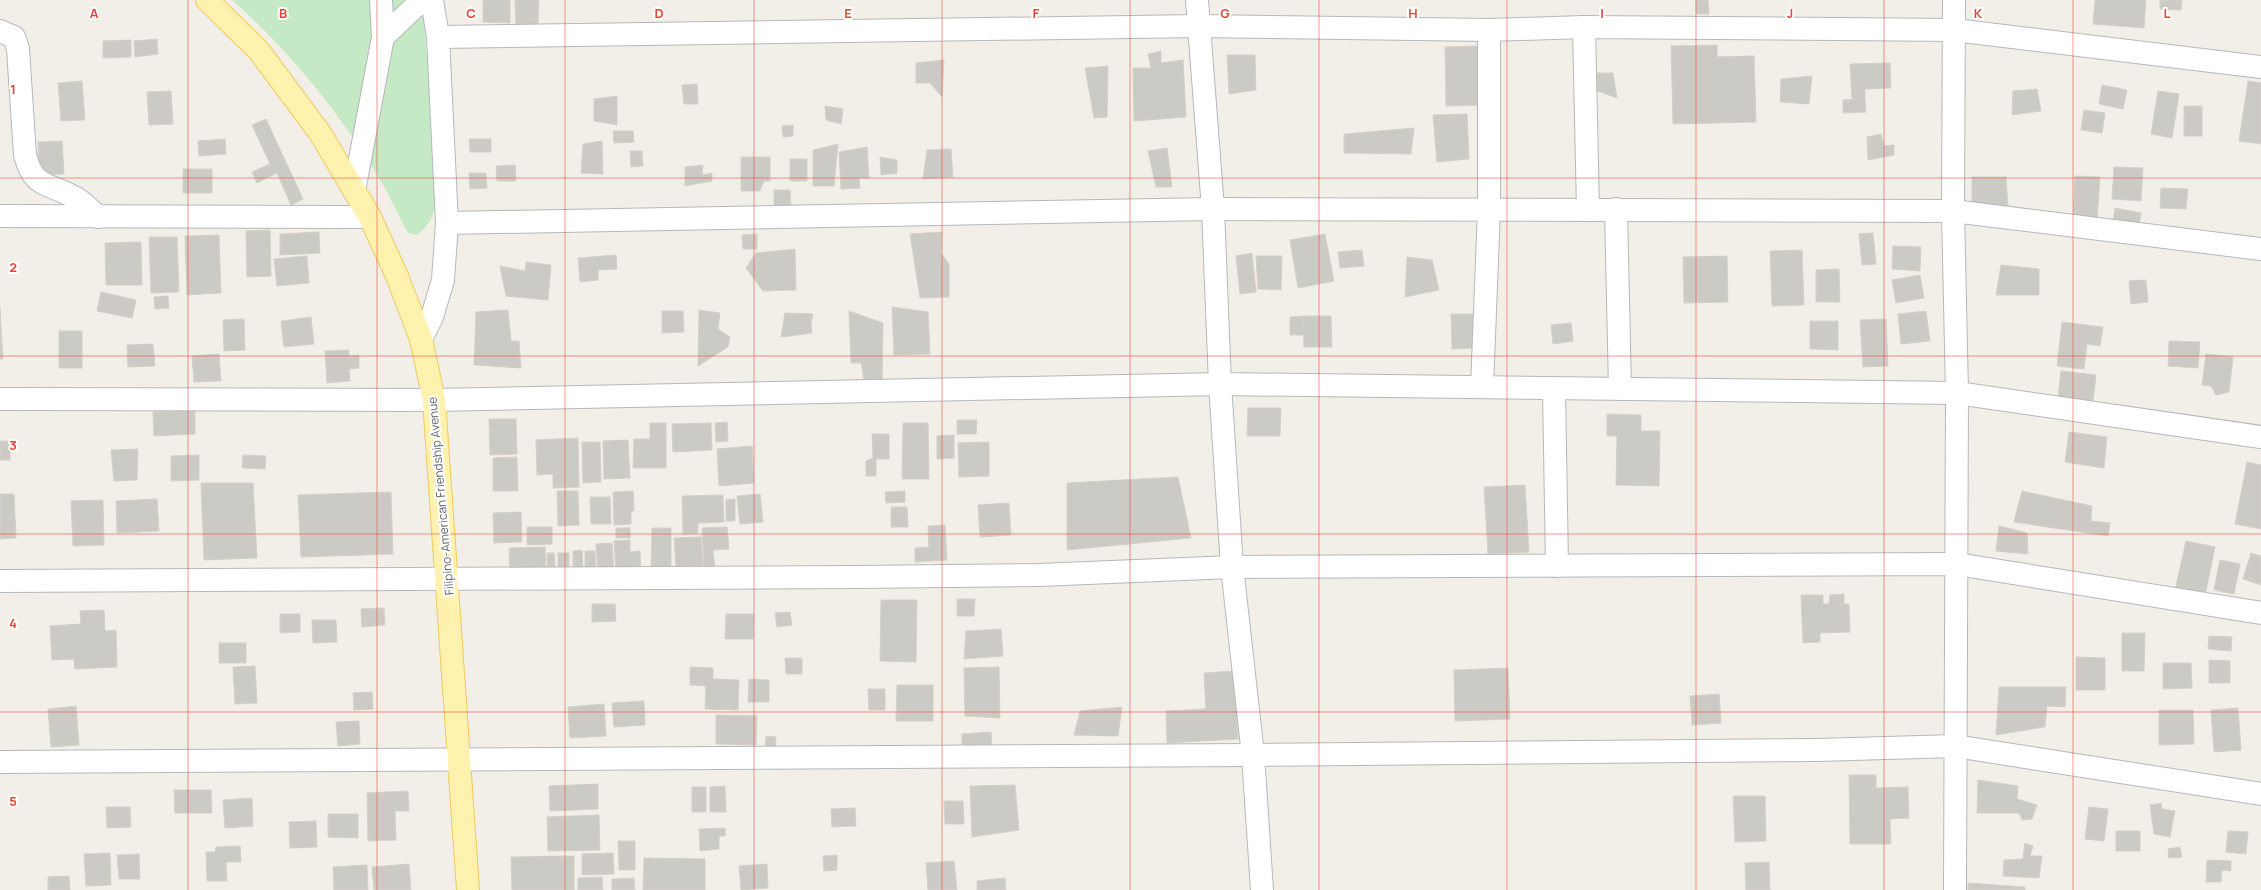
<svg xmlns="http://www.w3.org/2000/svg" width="2261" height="890" font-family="Manrope,sans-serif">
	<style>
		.green { fill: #c5e8c5 }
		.building { fill: #cccac5; stroke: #d6d1c6 }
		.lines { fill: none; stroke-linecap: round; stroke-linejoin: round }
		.minor-casing { stroke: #b5b8bc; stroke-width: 24 }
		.major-casing { stroke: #f2c960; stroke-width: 24 }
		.minor { stroke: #fff; stroke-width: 22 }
		.major { stroke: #fff2af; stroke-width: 22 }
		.grid { fill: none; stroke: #ea4335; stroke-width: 1; stroke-opacity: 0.55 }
		.labels { text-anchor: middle; stroke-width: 4; stroke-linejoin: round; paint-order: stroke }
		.street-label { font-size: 12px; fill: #5f6368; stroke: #fff }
		.grid-label { font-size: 13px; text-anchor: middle; font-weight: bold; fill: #ea4335; stroke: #fff; stroke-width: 4; stroke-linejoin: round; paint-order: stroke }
	</style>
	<rect width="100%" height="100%" fill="#f1efe8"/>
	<path class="green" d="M232,0H422L439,191C435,208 433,225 416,235L408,233C397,213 388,192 376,173C339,112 286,47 232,0Z"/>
	<g class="building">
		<polygon points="483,0 510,0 510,23 483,22"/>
		<polygon points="515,0 539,0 538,24 516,24"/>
		<polygon points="1696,0 1708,0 1709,14 1696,14"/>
		<polygon points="2095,0 2146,0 2144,28 2093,24"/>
		<polygon points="2160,0 2182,0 2181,10 2160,9"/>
		<polygon points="157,39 158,54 135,57 134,41"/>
		<polygon points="131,40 131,57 103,58 103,41"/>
		<polygon points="1717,45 1717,57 1754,56 1756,122 1673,124 1671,46"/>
		<polygon points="1480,46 1481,105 1446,106 1445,47"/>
		<polygon points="1161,51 1161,63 1183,60 1186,117 1134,121 1133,68 1151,68 1148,54"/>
		<polygon points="1227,55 1255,55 1256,90 1229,94"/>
		<polygon points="944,60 942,97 930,83 916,83 916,63"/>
		<polygon points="1890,63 1891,88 1865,89 1865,99 1852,99 1850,64"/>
		<polygon points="1108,66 1107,117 1094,118 1085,68"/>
		<polygon points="1593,73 1613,73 1617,98 1595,90"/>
		<polygon points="1812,76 1809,104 1780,102 1781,79"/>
		<polygon points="82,81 85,120 61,121 58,83"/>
		<polygon points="2248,81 2261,83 2261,144 2239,141"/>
		<polygon points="697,84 698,104 684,104 682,85"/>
		<polygon points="2102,85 2127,90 2123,109 2099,104"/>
		<polygon points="2037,89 2041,111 2012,115 2013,91"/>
		<polygon points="171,91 173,124 149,125 147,92"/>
		<polygon points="2158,91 2179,94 2172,138 2151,134"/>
		<polygon points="617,96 617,125 594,121 594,99"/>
		<polygon points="1865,99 1866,112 1843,113 1843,100"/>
		<polygon points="825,106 843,109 841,124 826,120"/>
		<rect x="2184" y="106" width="18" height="30"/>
		<polygon points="2084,110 2105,113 2102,133 2081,130"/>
		<polygon points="1467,114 1469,159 1437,162 1433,115"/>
		<polygon points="266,119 303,199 291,205 277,173 257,183 252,172 270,164 252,125"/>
		<polygon points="793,125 793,136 783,137 782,126"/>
		<polygon points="1414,128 1411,154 1344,153 1344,134"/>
		<polygon points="613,131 633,131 634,142 614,143"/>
		<polygon points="1881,134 1884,146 1894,145 1894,155 1868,160 1867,137"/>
		<polygon points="225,139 226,154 199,156 198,141"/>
		<polygon points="469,139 491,139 491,152 470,152"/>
		<polygon points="62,141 64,174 39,175 38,142"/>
		<polygon points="602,141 603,174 581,173 583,144"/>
		<polygon points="838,144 834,186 813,186 813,150"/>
		<polygon points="867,147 869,178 859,178 860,188 841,189 839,152"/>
		<polygon points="1167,148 1172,187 1156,187 1148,151"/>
		<polygon points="951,149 953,177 923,179 927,150"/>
		<polygon points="630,151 642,151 643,166 631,167"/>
		<polygon points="741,157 770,157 770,181 764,181 760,191 741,191"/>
		<polygon points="880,157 897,160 897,173 881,175"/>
		<rect x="790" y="159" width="17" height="22"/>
		<polygon points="515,165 516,181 497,181 496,166"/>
		<polygon points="703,165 702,175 712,173 712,181 685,186 685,167"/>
		<polygon points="2114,167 2143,168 2141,201 2112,199"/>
		<rect x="183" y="169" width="29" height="24"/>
		<polygon points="469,173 486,173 487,188 470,189"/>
		<polygon points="2075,176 2100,177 2097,219 2073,218"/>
		<polygon points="1972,177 2006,177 2008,207 1972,205"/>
		<polygon points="2161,188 2188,189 2186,209 2160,208"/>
		<polygon points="774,190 790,190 791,207 774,207"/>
		<polygon points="2115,208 2141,213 2139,225 2113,221"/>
		<polygon points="270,230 271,276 247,277 246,231"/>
		<polygon points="319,232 320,253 280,255 280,234"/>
		<polygon points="942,232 941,253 949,264 949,297 920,298 910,234"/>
		<polygon points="1873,233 1876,264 1862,265 1859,234"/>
		<polygon points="757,234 757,249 743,249 742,235"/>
		<polygon points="1325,234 1334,281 1298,288 1290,240"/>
		<polygon points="219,235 221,293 187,295 185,236"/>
		<polygon points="149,237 177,237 179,292 151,293"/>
		<polygon points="141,242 142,285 106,285 105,243"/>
		<polygon points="1893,246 1921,247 1920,271 1892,269"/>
		<polygon points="795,249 796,290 763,291 746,268 756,253"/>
		<polygon points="1362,250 1364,266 1340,268 1338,252"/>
		<polygon points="1802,250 1804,305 1772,306 1770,251"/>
		<polygon points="1252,253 1256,292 1240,294 1236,256"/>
		<polygon points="616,255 617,269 598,270 598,280 580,282 578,258"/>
		<polygon points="307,256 309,283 277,286 274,259"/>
		<polygon points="1256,256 1282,256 1281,290 1258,289"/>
		<polygon points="1727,256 1728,302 1684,303 1683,257"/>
		<polygon points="1407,257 1432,260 1439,290 1405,297"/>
		<polygon points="526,262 551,265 548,300 506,296 500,266 525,271"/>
		<polygon points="2001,265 2039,269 2039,295 1996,295"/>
		<polygon points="1839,269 1840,302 1816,302 1816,270"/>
		<polygon points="1920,275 1924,298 1896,303 1892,280"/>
		<polygon points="2146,280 2148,302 2131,304 2129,281"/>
		<polygon points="101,292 136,300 132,318 97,311"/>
		<polygon points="168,296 169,308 155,309 154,297"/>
		<polygon points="892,307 928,312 930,354 894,355"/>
		<polygon points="0,308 3,359 0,359"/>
		<polygon points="508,310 511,341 519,341 521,368 474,365 476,312"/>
		<polygon points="699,310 720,313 718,329 730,337 728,347 698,366"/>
		<polygon points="662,311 683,311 684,332 662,333"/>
		<polygon points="849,311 883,323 882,386 865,385 861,363 851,363"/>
		<polygon points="1926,311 1930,341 1901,344 1898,314"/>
		<polygon points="785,313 813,314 811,323 812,333 781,337"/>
		<polygon points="1451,314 1474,314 1475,348 1452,349"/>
		<polygon points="1303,316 1331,316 1332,347 1304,347"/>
		<polygon points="1303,316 1304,335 1290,335 1290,317"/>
		<polygon points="311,317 314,344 284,347 281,321"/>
		<polygon points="244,319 245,350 224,351 223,320"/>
		<polygon points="1886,319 1888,366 1863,367 1860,320"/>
		<polygon points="1810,321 1838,321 1838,350 1810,349"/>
		<polygon points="2062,322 2103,327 2100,346 2087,344 2084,369 2057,366"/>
		<polygon points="1571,323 1573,341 1553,344 1551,325"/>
		<rect x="59" y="331" width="23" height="37"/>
		<polygon points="2169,341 2200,342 2198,368 2168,366"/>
		<polygon points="153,344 155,366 128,367 127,345"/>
		<polygon points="349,350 349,356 359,355 359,368 349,369 350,381 327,383 325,351"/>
		<polygon points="219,354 221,381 194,382 192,356"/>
		<polygon points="2206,354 2233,357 2229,392 2216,395 2211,386 2202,385"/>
		<polygon points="2061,371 2096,375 2093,401 2058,398"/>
		<polygon points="1248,408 1281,408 1280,436 1247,436"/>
		<polygon points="195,410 195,434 154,436 153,412"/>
		<polygon points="1607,414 1641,415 1641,431 1660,431 1659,486 1616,485 1617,436 1607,436"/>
		<polygon points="489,419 516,419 517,454 490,455"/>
		<polygon points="957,420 977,420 976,434 957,434"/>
		<polygon points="727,422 728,441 716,442 715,423"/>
		<polygon points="650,423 666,423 666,468 633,468 634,439 650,439"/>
		<polygon points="711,423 712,450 673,452 672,424"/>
		<polygon points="903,423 928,423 929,479 902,479"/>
		<polygon points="2069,432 2107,437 2104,468 2065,462"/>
		<polygon points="872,434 889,434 889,459 876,459 876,476 866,476 866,461 873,458"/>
		<polygon points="954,435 954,458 937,459 937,436"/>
		<polygon points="578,438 579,487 553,488 553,474 537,475 536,440"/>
		<polygon points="628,440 630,478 604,479 603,441"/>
		<rect x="0" y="441" width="10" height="19"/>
		<polygon points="582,442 600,442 601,482 583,483"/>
		<polygon points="989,442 989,476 959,477 958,443"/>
		<polygon points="752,446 754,483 719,486 717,449"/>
		<polygon points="138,449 137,480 114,481 111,450"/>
		<polygon points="199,455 199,480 171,481 171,456"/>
		<polygon points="243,455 266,456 265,469 242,468"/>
		<polygon points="517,457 518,491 493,491 493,458"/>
		<polygon points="2247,462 2261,465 2261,529 2235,524"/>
		<polygon points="1178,477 1191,538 1067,550 1067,483"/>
		<polygon points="201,483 253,483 257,558 204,560"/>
		<polygon points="1525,485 1529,552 1488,554 1484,487"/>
		<polygon points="557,491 578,491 579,525 558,526"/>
		<polygon points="633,491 634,511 631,511 631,524 614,525 613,492"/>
		<polygon points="905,491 905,502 886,503 885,492"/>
		<polygon points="2022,491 2092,506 2091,521 2110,523 2108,536 2014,522"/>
		<polygon points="391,492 393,554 301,557 298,495"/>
		<polygon points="0,494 14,494 16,538 0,539"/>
		<polygon points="760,494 763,522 740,524 737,496"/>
		<polygon points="723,495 724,522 698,523 698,533 683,534 682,496"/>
		<polygon points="590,497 610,497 611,524 591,524"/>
		<polygon points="157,499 159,531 117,533 116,501"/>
		<polygon points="735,499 735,521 726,521 726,500"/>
		<polygon points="103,500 104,545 73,546 71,501"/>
		<polygon points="1009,503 1011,535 980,537 978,505"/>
		<polygon points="891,507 907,507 908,527 891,527"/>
		<polygon points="521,512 522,542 494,543 493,513"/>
		<polygon points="945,525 947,560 915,562 915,548 929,547 928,526"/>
		<polygon points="1999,526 2027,533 2028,554 1996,551"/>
		<polygon points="527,527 552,527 552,544 527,545"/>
		<polygon points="727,527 729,549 713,550 715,569 704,570 702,528"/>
		<rect x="616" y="528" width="14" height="10"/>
		<polygon points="652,528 671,528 671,570 651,569"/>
		<polygon points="701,537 703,566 676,567 674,538"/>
		<polygon points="630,540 630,552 640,551 641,573 616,574 614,541"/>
		<polygon points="2186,541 2215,547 2205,596 2175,590"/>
		<polygon points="612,543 614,575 598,576 596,544"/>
		<polygon points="545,547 546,573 510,573 509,548"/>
		<polygon points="582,550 583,571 573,571 573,551"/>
		<polygon points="585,551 595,551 596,574 585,574"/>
		<polygon points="547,553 554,553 555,567 547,567"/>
		<rect x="558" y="553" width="11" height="15"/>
		<polygon points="2251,553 2261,556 2261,585 2243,579"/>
		<polygon points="2220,560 2240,564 2234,594 2214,590"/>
		<polygon points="1844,594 1844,604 1849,604 1850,632 1820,633 1820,642 1803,643 1801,595 1823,595 1823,604 1829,604 1830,595"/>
		<polygon points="957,599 975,599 974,616 957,616"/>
		<polygon points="881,600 917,600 916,662 880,661"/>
		<polygon points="592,604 615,604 616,621 592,622"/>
		<polygon points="384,608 385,625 362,627 361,609"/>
		<polygon points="104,610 105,631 116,630 117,667 75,669 74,659 52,660 50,626 81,624 80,611"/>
		<polygon points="790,612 792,625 777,627 775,613"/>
		<polygon points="280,614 300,614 300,632 280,633"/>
		<polygon points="726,614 754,614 753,639 725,639"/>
		<polygon points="312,620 336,620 337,642 313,643"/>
		<polygon points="1001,629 1003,656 964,659 966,631"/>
		<polygon points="2122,633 2145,633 2144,671 2122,671"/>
		<polygon points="2209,636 2232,637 2231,651 2208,649"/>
		<rect x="219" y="643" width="27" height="20"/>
		<polygon points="2076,657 2105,658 2105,690 2076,690"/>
		<polygon points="785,658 802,658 802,674 786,674"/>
		<polygon points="2209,660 2230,661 2230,683 2209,683"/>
		<polygon points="2163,663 2191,663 2192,688 2163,689"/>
		<polygon points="255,666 257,703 235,704 233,667"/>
		<polygon points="690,667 713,668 713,679 739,680 738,710 705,709 706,686 690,685"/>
		<polygon points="999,667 1000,718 965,716 964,668"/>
		<polygon points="1508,668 1510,719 1455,721 1454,670"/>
		<polygon points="1234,671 1238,739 1167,743 1166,711 1206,709 1204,673"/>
		<polygon points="749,679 769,680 769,702 748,702"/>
		<polygon points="897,685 933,685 933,721 896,721"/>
		<polygon points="1999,687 2066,687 2065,707 2047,706 2045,727 1996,735"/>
		<polygon points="868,689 885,689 885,710 869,710"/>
		<polygon points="372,692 373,709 354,710 353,693"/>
		<polygon points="1719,694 1721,723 1692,725 1690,696"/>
		<polygon points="644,701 645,725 614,727 612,703"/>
		<polygon points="604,704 606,736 570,738 568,707"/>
		<polygon points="76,706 79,745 51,747 48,709"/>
		<polygon points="1122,707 1118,736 1074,735 1080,711"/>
		<polygon points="2238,708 2241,750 2214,752 2211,710"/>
		<polygon points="2159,710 2193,710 2194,744 2159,745"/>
		<polygon points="716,715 757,716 756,745 716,744"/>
		<polygon points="359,721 360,744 338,746 336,722"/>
		<polygon points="991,732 992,748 962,749 962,734"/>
		<polygon points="766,736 776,737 775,749 765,748"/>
		<polygon points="1849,775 1876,775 1876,788 1908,787 1909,818 1890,819 1891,844 1850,844"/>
		<polygon points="1978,780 2018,786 2017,799 2037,805 2032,819 2022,820 2019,813 1977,813"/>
		<polygon points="598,784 598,809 550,811 549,786"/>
		<polygon points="1015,785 1019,830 972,837 970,786"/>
		<polygon points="725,786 726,812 710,812 710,787"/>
		<rect x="692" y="787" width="14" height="25"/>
		<polygon points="174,790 211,790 212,813 175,813"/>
		<polygon points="408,791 409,811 395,811 396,840 368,841 367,793"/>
		<polygon points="1733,796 1765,796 1766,841 1735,842"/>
		<polygon points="252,798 253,826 225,828 223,800"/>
		<polygon points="944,801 963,801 964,824 945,824"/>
		<polygon points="2161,803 2162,809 2175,811 2170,837 2154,834 2150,805"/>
		<polygon points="106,807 130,807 131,827 107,828"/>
		<polygon points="2089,807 2108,809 2104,841 2085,839"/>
		<polygon points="855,808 856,826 832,827 831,809"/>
		<polygon points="328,814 358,814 358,838 328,837"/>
		<polygon points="599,815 600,850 548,851 547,817"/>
		<polygon points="316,821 317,847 290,848 289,822"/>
		<polygon points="725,828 725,836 719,836 719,849 700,851 699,829"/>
		<rect x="2116" y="831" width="24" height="20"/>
		<polygon points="2228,831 2248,832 2246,854 2226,852"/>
		<polygon points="618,841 635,841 635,870 619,870"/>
		<polygon points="2025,843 2033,846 2030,856 2042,856 2039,878 2003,876 2004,860 2023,859"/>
		<polygon points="240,846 241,862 226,862 227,881 207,881 206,852 215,852 216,847"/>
		<polygon points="2180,847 2182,857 2169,858 2168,849"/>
		<polygon points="110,853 111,885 86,886 84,854"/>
		<polygon points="613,853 614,874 582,875 582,854"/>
		<polygon points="139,854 140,879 119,879 117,855"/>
		<polygon points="837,855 837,870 824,871 823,856"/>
		<polygon points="574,856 574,890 512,890 511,857"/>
		<polygon points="644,858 705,859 705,890 643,890"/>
		<polygon points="2207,860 2231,861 2231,871 2222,870 2221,882 2206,882"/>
		<polygon points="954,861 957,890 928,890 926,863"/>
		<polygon points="1769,862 1770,890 1746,890 1745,863"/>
		<polygon points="409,864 411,890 374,890 372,867"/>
		<polygon points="767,864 768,888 741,890 739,866"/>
		<polygon points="367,865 368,890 334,890 333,867"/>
		<polygon points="69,876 70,890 48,890 48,877"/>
		<polygon points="602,877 603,890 578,890 578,878"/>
		<polygon points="634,878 635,890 612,890 612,879"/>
		<polygon points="1005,878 1006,890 977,890 977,881"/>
		<polygon points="1968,883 2025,887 2025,890 1968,890"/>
	</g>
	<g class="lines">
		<g class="minor-casing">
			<g id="minor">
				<polyline points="1197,0 1213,209 1220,384 1232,567 1253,755 1262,890"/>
				<polyline points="1954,0 1953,211 1957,393 1955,890"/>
				<polyline points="1584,27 1588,210"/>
				<path d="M0,31L14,37L18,49L25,155C34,189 47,182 74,197C83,201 90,210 98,217"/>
				<polyline points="383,37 422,0"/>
				<polyline points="438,37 1198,26 1489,30 1584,27 1954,30 2261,67"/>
				<polyline points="354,191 383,37 381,0"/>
				<polyline points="1616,209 1620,389"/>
				<polyline points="0,216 370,217"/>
				<polyline points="447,223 1213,209 1953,211 2261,249"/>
				<polyline points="421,339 432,317 443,280 447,223 438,37 432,0"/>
				<polyline points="1482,387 1489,210 1489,30"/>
				<polyline points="1554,389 1557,566"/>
				<polyline points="0,399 434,400 1220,384 1957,393 2261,437"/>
				<polyline points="0,581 856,577 1039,575 1232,567 1957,564 2261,613"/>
				<polyline points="0,762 1253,755 1818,750 1955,746 2261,794"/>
			</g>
		</g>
		<g class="major-casing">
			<polyline id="major" points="207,0 259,51 320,133 370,217 397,276 421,339 434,400 468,890"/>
		</g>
		<use href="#minor" class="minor"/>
		<use href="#major" class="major"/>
	</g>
	<path class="grid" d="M188,0V890M377,0V890M565,0V890M754,0V890M942,0V890M1130,0V890M1319,0V890M1507,0V890M1696,0V890M1884,0V890M2073,0V890M0,178H2261M0,356H2261M0,534H2261M0,712H2261"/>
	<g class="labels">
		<g class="street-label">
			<text transform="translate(441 496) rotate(-95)" y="4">Filipino-American Friendship Avenue</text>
		</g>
	</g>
	<g class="grid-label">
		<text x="94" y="18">A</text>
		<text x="283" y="18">B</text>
		<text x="471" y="18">C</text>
		<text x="659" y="18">D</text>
		<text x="848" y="18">E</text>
		<text x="1036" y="18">F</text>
		<text x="1225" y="18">G</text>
		<text x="1413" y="18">H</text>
		<text x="1602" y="18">I</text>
		<text x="1790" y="18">J</text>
		<text x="1978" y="18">K</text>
		<text x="2167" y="18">L</text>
		<text x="13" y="94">1</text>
		<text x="13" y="272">2</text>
		<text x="13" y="450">3</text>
		<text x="13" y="628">4</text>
		<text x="13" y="806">5</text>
	</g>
</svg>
